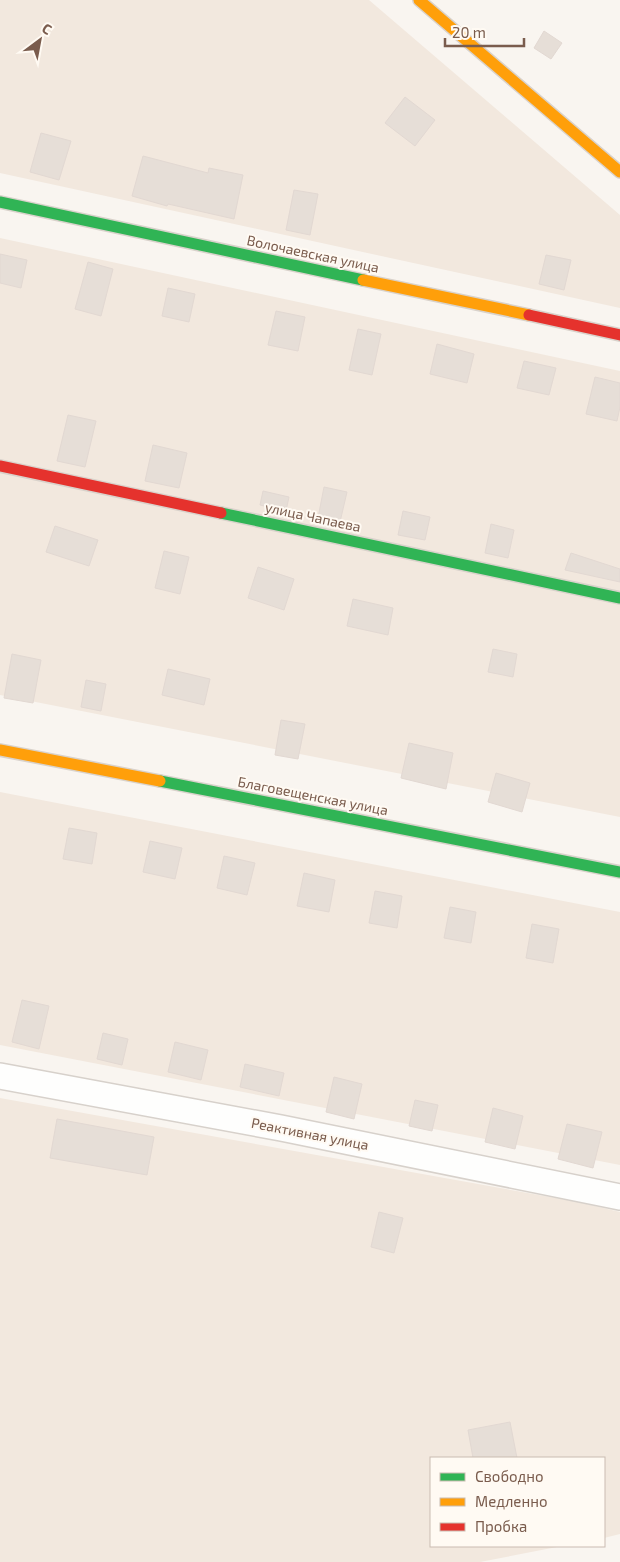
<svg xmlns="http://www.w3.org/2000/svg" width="620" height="1562" font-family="'Exo 2',sans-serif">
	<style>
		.residential { fill: #f2e8de }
		.building { fill: #e6ded7; stroke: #e2d8d2 }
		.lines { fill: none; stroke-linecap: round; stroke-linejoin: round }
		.street-casing { stroke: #d7d1cb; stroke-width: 28 }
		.fast-casing { stroke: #d9d2cb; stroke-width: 14 }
		.slow-casing { stroke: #d9d2cb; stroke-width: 14 }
		.jam-casing { stroke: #d9d2cb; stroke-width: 14 }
		.street { stroke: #fefefd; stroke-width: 25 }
		.fast { stroke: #30b455; stroke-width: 11 }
		.slow { stroke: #ff9f0a; stroke-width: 11 }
		.jam { stroke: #e5322d; stroke-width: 11 }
		.labels { text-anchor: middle; stroke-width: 4; stroke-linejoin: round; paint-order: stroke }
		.street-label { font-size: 14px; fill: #7a5c4d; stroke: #fffaf3 }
	</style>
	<rect width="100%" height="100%" fill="#f9f5f0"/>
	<g class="residential">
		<polygon points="0,0 369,0 620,215 620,308 0,173"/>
		<polygon points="0,238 620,371 620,817 0,695"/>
		<polygon points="0,792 620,912 620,1165 0,1045"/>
		<polygon points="0,1098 578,1202 620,1212 620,1534 604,1538 604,1458 431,1458 431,1546 562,1546 480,1562 0,1562"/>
	</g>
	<g class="building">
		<polygon points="544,31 562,43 551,59 534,48"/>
		<polygon points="405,97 435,120 415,146 385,123"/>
		<polygon points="41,133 71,141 59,180 30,172"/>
		<polygon points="143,156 208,173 209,168 243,175 234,219 168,204 167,206 132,196"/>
		<polygon points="294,190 318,194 310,235 286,230"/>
		<polygon points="0,254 27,260 21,288 0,283"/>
		<polygon points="546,255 571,260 564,290 539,284"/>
		<polygon points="88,262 113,269 101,316 75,309"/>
		<polygon points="168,288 195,294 189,322 162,316"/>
		<polygon points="276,311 305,317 298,351 268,345"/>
		<polygon points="358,329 381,334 372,375 349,370"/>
		<polygon points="437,344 474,354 467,383 430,374"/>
		<polygon points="524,361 556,368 549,395 517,388"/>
		<polygon points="595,377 620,383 620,407 617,421 586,414"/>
		<polygon points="68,415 96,421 85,467 57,461"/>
		<polygon points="153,445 187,453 179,488 145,481"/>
		<polygon points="324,487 347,492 340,522 318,518"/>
		<polygon points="263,491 289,497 286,511 260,505"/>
		<polygon points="403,511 430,517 425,540 398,535"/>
		<polygon points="491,524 514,530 508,558 485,553"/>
		<polygon points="55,526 98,540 89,566 46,552"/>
		<polygon points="164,551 189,557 180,594 155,588"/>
		<polygon points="571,553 620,569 620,582 565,570"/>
		<polygon points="258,567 294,579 284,610 248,598"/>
		<polygon points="353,599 393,608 388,635 347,626"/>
		<polygon points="493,649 517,654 513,677 488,672"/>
		<polygon points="12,654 41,660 33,703 4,698"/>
		<polygon points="168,669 210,679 204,705 162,695"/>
		<polygon points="86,680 106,684 101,711 81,707"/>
		<polygon points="281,720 305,724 298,759 275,755"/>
		<polygon points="409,743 453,753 446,789 401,778"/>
		<polygon points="496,773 530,783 522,812 488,802"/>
		<polygon points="69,828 97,833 92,864 63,859"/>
		<polygon points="150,841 182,848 175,879 143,872"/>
		<polygon points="224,856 255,863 247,895 217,888"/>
		<polygon points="304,873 335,880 329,912 297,906"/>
		<polygon points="375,891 402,896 397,928 369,923"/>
		<polygon points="450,907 476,912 471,943 444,938"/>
		<polygon points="532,924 559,929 553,963 526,958"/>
		<polygon points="22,1000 49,1006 39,1049 12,1042"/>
		<polygon points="103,1033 128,1039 122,1065 97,1059"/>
		<polygon points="175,1042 208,1050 201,1080 168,1072"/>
		<polygon points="245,1064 284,1073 279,1096 240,1087"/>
		<polygon points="334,1077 362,1084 354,1119 326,1112"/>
		<polygon points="415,1100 438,1105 432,1131 409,1126"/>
		<polygon points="493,1108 523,1116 515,1149 485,1142"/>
		<polygon points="57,1119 154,1137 147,1175 50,1158"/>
		<polygon points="567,1124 602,1132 593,1168 558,1159"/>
		<polygon points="379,1212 403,1218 394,1253 371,1247"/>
		<polygon points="510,1422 517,1458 473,1458 468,1430"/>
	</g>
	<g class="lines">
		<g class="street-casing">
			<polyline id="street" points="0,1076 281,1128 620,1197"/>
		</g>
		<g class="fast-casing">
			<g id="fast">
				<polyline points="0,202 363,280"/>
				<polyline points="221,513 620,598"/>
				<polyline points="160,781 620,872"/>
			</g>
		</g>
		<g class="slow-casing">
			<g id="slow">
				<polyline points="419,0 620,172"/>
				<polyline points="363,280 529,315"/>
				<polyline points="0,750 160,781"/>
			</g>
		</g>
		<g class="jam-casing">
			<g id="jam">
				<polyline points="529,315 620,335"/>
				<polyline points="0,466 221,513"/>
			</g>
		</g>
		<use href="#street" class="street"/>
		<use href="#fast" class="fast"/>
		<use href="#slow" class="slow"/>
		<use href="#jam" class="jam"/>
	</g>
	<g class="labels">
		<g class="street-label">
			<text transform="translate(313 254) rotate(12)" y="5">Волочаевская улица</text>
			<text transform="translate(313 517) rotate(12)" y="5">улица Чапаева</text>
			<text transform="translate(313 796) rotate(11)" y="5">Благовещенская улица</text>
			<text transform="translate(310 1134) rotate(11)" y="5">Реактивная улица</text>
		</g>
	</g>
	<rect x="430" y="1457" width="175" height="90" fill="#fffaf3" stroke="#cabbb1"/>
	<rect x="440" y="1473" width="25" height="8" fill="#30b455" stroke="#cabbb1"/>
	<text x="475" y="1482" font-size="15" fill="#7a5c4d">Свободно</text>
	<rect x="440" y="1498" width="25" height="8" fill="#ff9f0a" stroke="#cabbb1"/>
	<text x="475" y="1507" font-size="15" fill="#7a5c4d">Медленно</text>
	<rect x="440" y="1523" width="25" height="8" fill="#e5322d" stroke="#cabbb1"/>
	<text x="475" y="1532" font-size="15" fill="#7a5c4d">Пробка</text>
	<g transform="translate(40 40) rotate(32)" stroke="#fffaf3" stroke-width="4" paint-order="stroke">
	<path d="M0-4L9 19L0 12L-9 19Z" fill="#7a5c4d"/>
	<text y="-8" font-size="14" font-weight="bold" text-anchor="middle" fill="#7a5c4d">С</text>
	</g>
	<path d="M445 38v8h79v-8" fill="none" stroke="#7a5c4d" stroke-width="2.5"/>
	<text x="452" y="38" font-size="15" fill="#7a5c4d" stroke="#fffaf3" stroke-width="4" paint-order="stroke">20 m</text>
</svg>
